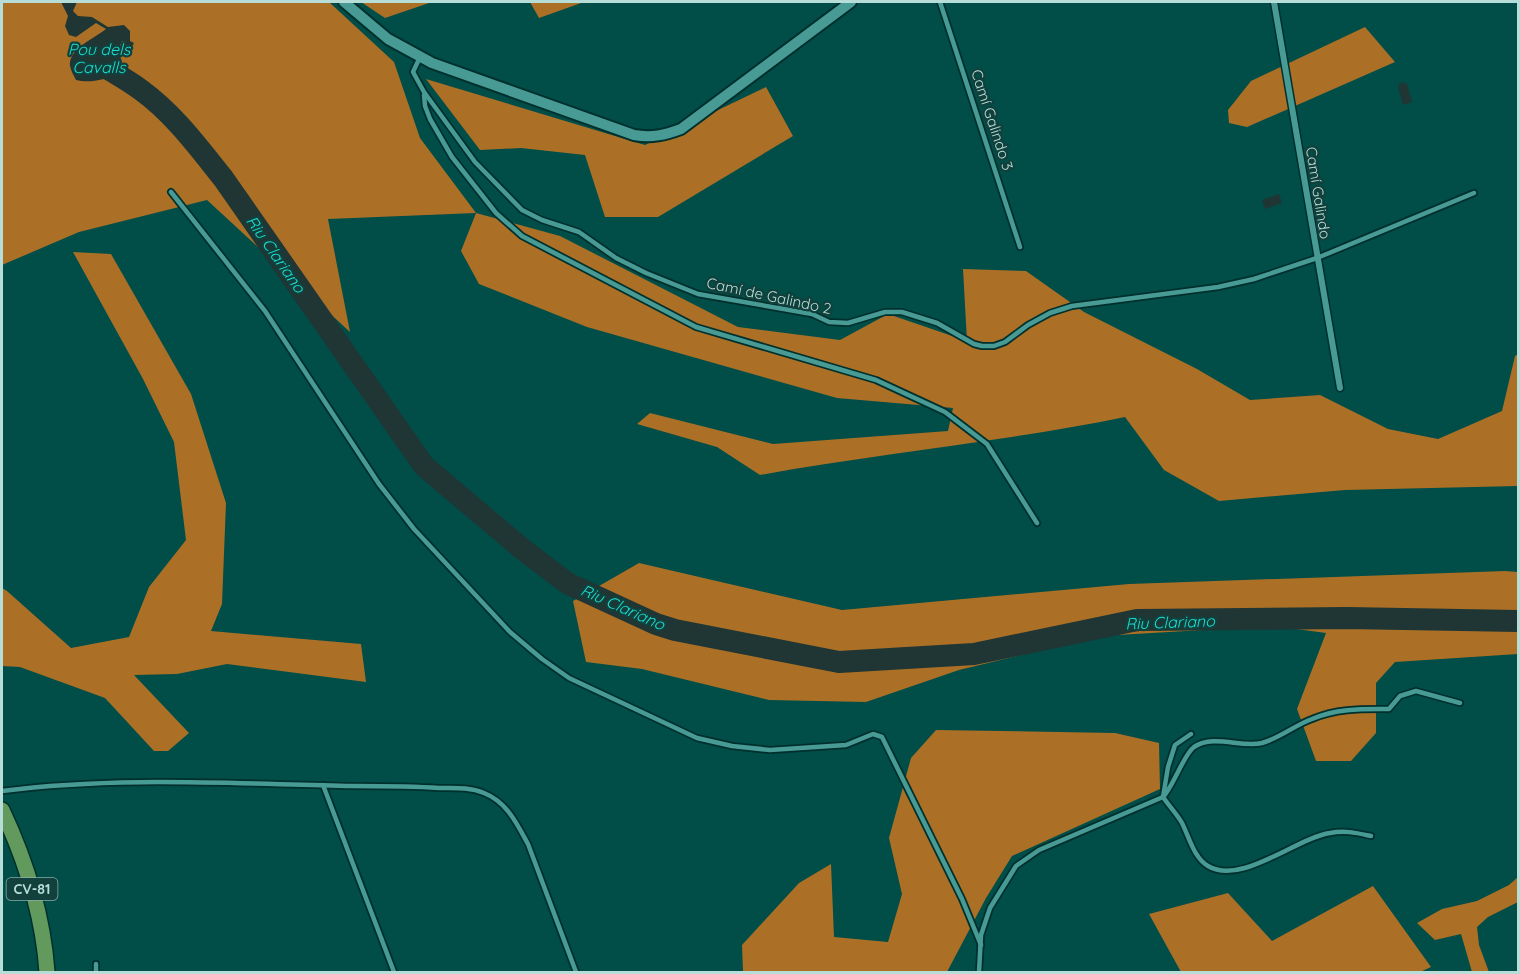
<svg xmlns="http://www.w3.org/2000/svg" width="1520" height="974" font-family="Quicksand,sans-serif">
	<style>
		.forest { fill: #ab7026 }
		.water { fill: #203634 }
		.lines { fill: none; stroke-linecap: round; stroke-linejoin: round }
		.river { stroke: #203634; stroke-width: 22 }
		.service-casing { stroke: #00302d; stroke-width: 8 }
		.minor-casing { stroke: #00302d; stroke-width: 9 }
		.tertiary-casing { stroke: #00302d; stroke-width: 14 }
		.primary-casing { stroke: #00302d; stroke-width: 18 }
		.service { stroke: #489b94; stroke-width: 4.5 }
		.minor { stroke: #489b94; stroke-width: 6 }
		.tertiary { stroke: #489b94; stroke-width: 10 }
		.primary { stroke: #62995c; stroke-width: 15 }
		.labels { text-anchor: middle; stroke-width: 4.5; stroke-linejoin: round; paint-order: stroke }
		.shield { fill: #12403c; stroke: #86aea9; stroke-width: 1.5 }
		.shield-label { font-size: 14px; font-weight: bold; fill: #b7ddd8 }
		.street-label { font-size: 15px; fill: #b7ddd8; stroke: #12403c }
		.water-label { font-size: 16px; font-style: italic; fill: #1cded1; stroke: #12403c }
	</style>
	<rect width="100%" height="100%" fill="#014d48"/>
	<g class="forest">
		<path d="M2,2H329L394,62L420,138L476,213L560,236L738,327L840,340L888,314L967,341L963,269L1026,271L1084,312L1197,369L1250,400L1320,395L1388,429L1438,439L1502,411L1515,356L1518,354V486L1345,490L1219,501L1164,470L1125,417C1004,442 881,453 760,475L717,447L637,424L650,413L773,444L948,431L953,408L837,398L587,327L479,284L461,251L476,213L328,219L350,332L207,200L79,232L2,265Z"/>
		<polygon points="361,2 432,2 385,18"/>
		<polygon points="530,2 584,2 539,18"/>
		<polygon points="1365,27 1395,62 1247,127 1229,123 1228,110 1251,81"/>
		<polygon points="426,79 645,145 766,87 793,136 658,217 605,217 585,155 521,148 480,150"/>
		<polygon points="73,252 111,254 191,394 226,503 222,604 211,631 361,644 366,682 227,664 177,674 134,675 189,733 168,751 154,751 105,698 20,667 2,666 2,588 7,591 71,648 129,637 149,587 186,540 174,442 143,379"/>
		<polygon points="639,563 842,610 1129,584 1505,571 1518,572 1518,654 1395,662 1376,683 1376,733 1351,761 1316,761 1297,709 1326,633 1274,626 1100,636 959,670 866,702 769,700 642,669 586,662 573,601"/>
		<polygon points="936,730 1115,733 1159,743 1160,789 1012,856 986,898 947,972 743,972 742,945 799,883 831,864 834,937 888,942 902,894 889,838 911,758"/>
		<polygon points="1518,877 1518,902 1488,917 1477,927 1479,945 1489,972 1472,972 1461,934 1435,940 1417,923 1442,909 1477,901 1509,885"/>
		<polygon points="1373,886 1431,967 1420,972 1181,972 1149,914 1228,893 1272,941"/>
	</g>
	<g class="water">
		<path d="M61,2H77L73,11L78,16L92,17L108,27L124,25L130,31V41L134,43L131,49L128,50L125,41H122L118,50L122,62L119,69V76C104,78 92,84 76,80C74,76 71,71 70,66C68,49 95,38 106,29L96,23L76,37L69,35L65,26L68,16Z"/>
		<polygon points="1401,82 1407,84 1412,102 1403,105 1398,87"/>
		<polygon points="1279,194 1282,203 1265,209 1262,200"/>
	</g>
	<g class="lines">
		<path class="river" d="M94,60C109,70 126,79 141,90C174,114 198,147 223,178L424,466L521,548L567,583L656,624L675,630L839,662L974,654L1137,620L1347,618L1518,621"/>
		<g class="service-casing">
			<g id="service">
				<polyline points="940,2 1020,247"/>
				<polyline points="420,57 413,72 424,92 475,162 522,210 542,220 579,232 616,258 646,273 698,294 812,314 829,322 848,323 885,312 902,312 937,323 974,344 982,346 994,346 1005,342 1028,325 1050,313 1072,306 1218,287 1254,279 1317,258 1474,193"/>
				<polyline points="424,95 425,106 430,119 452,157 496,213 522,236 696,327 876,380 945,412 987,444 1037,523"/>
				<polyline points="171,192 265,311 379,484 414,529 510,632 542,659 569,678 697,738 732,746 770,750 846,745 873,734 882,737 962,899 981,945"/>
				<path d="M1191,734L1175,745L1168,767L1163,797C1169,806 1177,814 1182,823C1189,837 1194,858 1208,866C1241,886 1296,838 1330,833C1345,830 1357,833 1371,836"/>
				<polyline points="323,785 394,972"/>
				<path d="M2,791C117,776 236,784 353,786C382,786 411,786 439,788C455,788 470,787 484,793C507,802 517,824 528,844L576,972"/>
				<polyline points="96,964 96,972"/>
				<path d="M979,972L981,935L990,908L1016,866L1039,850L1163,797C1174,785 1184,754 1194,747C1214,734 1241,748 1262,743C1280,738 1295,725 1312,719C1337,708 1363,709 1389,709L1400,696L1416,691L1460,703"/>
			</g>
		</g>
		<g class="minor-casing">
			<polyline id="minor" points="1274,2 1340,388"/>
		</g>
		<g class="tertiary-casing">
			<path id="tertiary" d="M344,2L388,39L432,63L634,135C652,138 665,135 681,129L851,2"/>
		</g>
		<g class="primary-casing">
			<path id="primary" d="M2,810C26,861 43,915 47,972"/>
		</g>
		<use href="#service" class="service"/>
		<use href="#minor" class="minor"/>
		<use href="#tertiary" class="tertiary"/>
		<use href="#primary" class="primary"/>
	</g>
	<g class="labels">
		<rect class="shield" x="6.5" y="878" width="51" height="22" rx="4.5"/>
		<g class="shield-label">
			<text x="32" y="894">CV-81</text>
		</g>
		<g class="street-label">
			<text transform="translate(992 120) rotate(72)" y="5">Camí Galindo 3</text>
			<text transform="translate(1318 193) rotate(81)" y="5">Camí Galindo</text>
			<text transform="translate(769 296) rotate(12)" y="5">Camí de Galindo 2</text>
		</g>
		<g class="water-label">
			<text x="99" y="55">Pou dels<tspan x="99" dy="18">Cavalls</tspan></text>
			<text transform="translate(276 254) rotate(55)" y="6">Riu Clariano</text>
			<text transform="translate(623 607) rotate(24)" y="6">Riu Clariano</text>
			<text transform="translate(1170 622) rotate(-2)" y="6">Riu Clariano</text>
		</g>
	</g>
	<rect width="1520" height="974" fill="none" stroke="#b7ddd8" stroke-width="6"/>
</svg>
